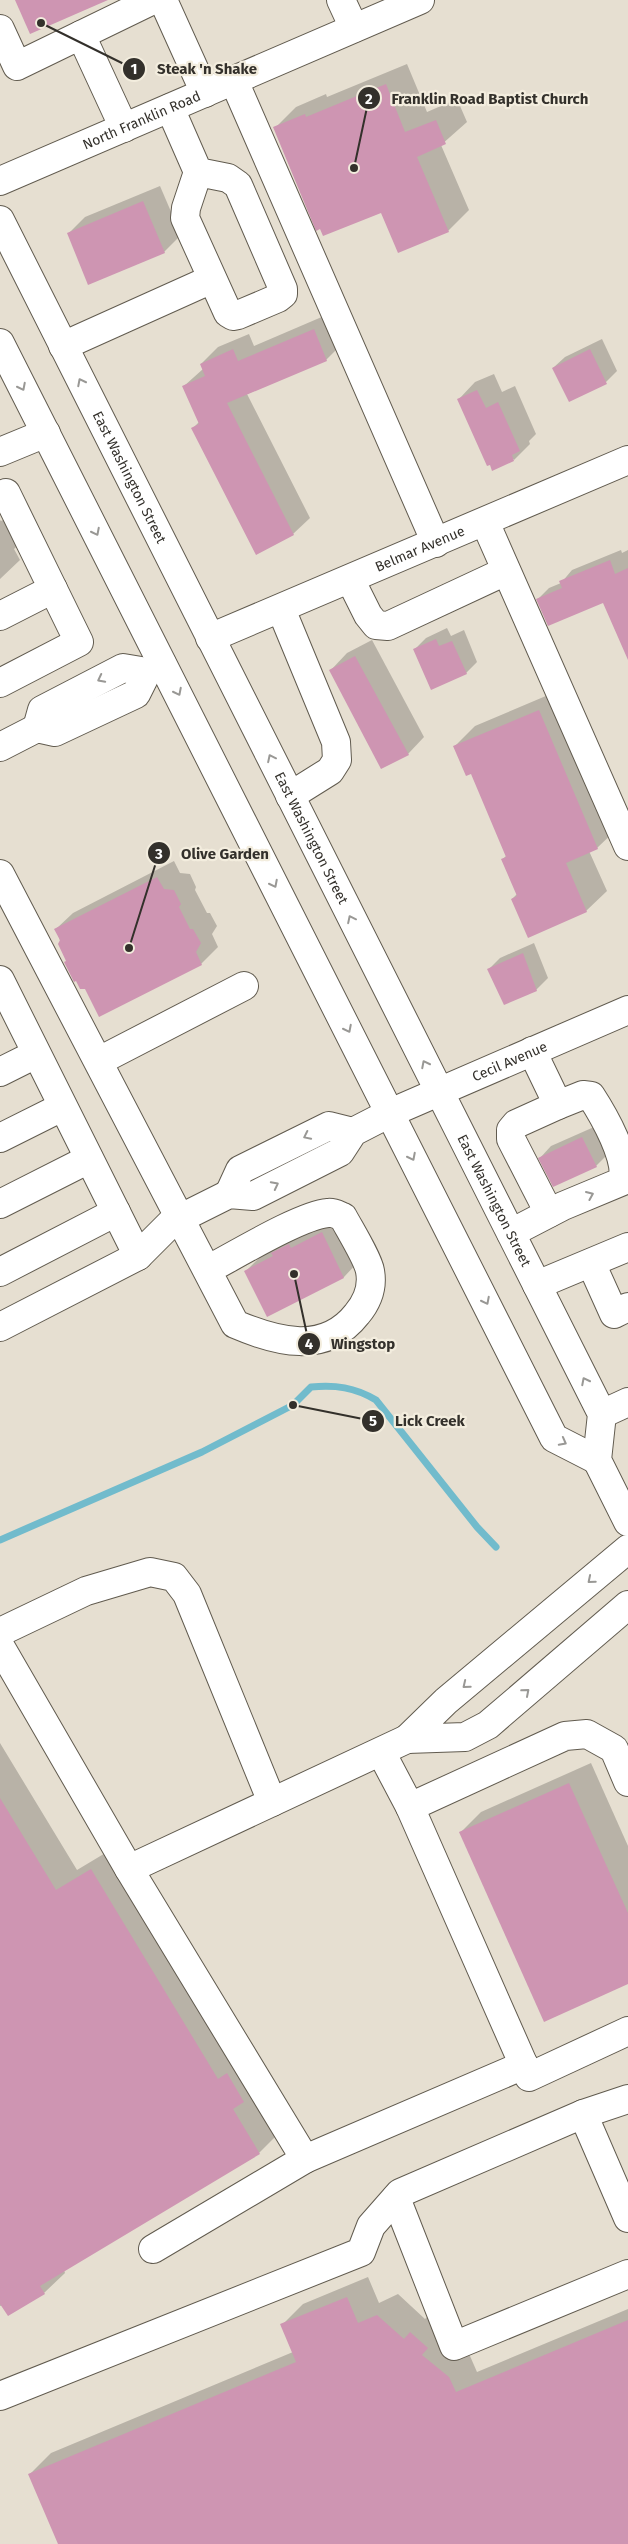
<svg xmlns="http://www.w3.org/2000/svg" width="628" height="2544" font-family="'Fira Sans',sans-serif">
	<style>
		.shadow { fill: #0003 }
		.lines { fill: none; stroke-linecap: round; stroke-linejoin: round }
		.stream { stroke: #71bbcc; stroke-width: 7 }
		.building { fill: #ce95b2 }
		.minor-casing { stroke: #615b4f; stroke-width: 30 }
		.major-casing { stroke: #615b4f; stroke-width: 30 }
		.minor { stroke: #fff; stroke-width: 28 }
		.major { stroke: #fff; stroke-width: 28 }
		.oneway { stroke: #999895 }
		.labels { text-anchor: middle; stroke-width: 4.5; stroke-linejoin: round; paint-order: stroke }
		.street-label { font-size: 14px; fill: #33302b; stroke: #f3edde }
		.leader { fill: none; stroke: #33302b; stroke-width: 2 }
		.callout-dot { fill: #33302b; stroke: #f3edde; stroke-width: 2 }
		.mark-label { font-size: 15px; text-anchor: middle; font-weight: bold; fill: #fff }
		.callout-label { font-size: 15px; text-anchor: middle; font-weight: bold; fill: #33302b; stroke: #f3edde; stroke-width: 4.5; stroke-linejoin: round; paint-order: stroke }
	</style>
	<rect width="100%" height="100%" fill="#e6dfd1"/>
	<g class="shadow">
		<polygon points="407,64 427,112 457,99 467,122 441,145 469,210 448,231 382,211 275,128 296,107 326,94 327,97"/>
		<polygon points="160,186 181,235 164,252 68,234 85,217"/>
		<polygon points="331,313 343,343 326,360 247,394 310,518 293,534 192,429 199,422 184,386 203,369 201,364 218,347 249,334 254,346"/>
		<polygon points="602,339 617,371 606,382 553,368 565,357"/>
		<polygon points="494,374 502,392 515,386 536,434 529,441 530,444 514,460 459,399 475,382"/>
		<polygon points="11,516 23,541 14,549 20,560 0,579 0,520 1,521"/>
		<polygon points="621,550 622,553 628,550 628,624 604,601 538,599 549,588 561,583 572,570"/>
		<polygon points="447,628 451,636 464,630 477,662 466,673 415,649 426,638"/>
		<polygon points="372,640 424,737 408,754 331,670 347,653"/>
		<polygon points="560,690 618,828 597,848 589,851 607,891 586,911 512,899 517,894 503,859 507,855 471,772 455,746 475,726"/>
		<polygon points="174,861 180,873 190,874 196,887 195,890 207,913 210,913 217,926 212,934 218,947 201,964 86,988 67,961 56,929 73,913"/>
		<polygon points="534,943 548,978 536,990 489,969 500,958"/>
		<polygon points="594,1127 607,1155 596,1166 540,1158 551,1146"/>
		<polygon points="338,1217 360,1260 344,1277 267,1315 246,1271 262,1255"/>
		<polygon points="0,1743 77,1870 112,1849 280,2132 259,2153 64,2270 65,2273 44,2293 0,2306"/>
		<polygon points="591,1763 628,1846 628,1983 460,1833 481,1812"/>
		<polygon points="368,2277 379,2303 398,2294 425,2319 432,2312 442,2333 470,2356 477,2372 628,2309 628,2544 59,2544 30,2474 51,2453 293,2352 282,2325 303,2304"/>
	</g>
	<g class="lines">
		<path class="stream" d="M0,1540L202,1452L293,1405L311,1387C336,1385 354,1387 376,1400L477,1527L496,1547"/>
	</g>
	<g class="building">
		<polygon points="15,0 108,0 30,34"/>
		<polygon points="386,84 405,132 436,120 446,144 417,157 449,232 398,253 381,213 323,236 320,229 316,231 273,127 305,114 306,117"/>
		<polygon points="143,201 165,253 88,285 67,233"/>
		<polygon points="314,329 327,361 227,403 294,535 256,555 191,428 199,424 182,386 205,376 200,364 233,349 238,361"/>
		<polygon points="590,349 607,384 569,402 552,368"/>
		<polygon points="477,390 486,408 498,402 520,451 512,455 514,461 492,471 490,465 487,466 457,399"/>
		<polygon points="610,560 615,574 628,568 628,660 603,603 548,626 536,599 562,588 559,581"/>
		<polygon points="436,639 439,646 452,641 467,674 431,690 413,649"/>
		<polygon points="355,656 409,755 381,769 329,670"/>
		<polygon points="539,710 598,849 566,863 587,912 528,938 511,899 517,896 501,859 506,857 471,774 466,776 453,746"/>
		<polygon points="157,877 164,889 174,890 181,904 179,907 190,929 193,929 201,943 196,952 202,965 99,1017 85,989 80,989 76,981 74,982 64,962 66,961 58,944 60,940 54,929"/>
		<polygon points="523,953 537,991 504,1005 487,969"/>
		<polygon points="582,1137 597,1167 553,1187 538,1158"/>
		<polygon points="322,1232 344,1278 267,1317 244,1271 273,1256 271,1253 289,1244 291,1248"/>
		<polygon points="569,1783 628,1913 628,1984 544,2022 459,1832"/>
		<polygon points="0,1798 56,1890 91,1869 218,2079 227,2073 244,2102 233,2109 260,2154 40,2286 45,2294 8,2316 0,2304"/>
		<polygon points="347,2297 358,2323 377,2315 404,2339 410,2332 428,2348 422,2355 449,2377 456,2392 628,2320 628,2544 58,2544 28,2474 296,2362 280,2324"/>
	</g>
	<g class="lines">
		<g class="minor-casing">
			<g id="minor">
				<polyline points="163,0 205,93"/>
				<polyline points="341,0 354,28"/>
				<polyline points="0,29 17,66 153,0"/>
				<polyline points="81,35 124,128"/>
				<polyline points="234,81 436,543"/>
				<polyline points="170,108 198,172 228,178 238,185 283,289 283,294 278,298 238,315 233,316 228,313 185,218 186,208 198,172"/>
				<polyline points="63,346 212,279"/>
				<polyline points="0,452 46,433"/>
				<polyline points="0,496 6,493 53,589 0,616"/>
				<polyline points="485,522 628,846"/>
				<polyline points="350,579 368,615 376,625 388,626 506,571"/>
				<polyline points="281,609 336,742 337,760 330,771 290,796"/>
				<path id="s1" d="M210,638L628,460"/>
				<polyline points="0,683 79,642 53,589"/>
				<polyline points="37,728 42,710 123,668 147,672 162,664"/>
				<polyline points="0,747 37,728 55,732 136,694 147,672"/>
				<path d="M0,874L235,1324C277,1342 325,1355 357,1314C367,1302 373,1287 370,1271C368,1259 350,1230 343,1217C338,1215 333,1212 328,1213C301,1215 234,1256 207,1270"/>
				<polyline points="0,980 138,1256"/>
				<polyline points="532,1051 558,1105 516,1124 511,1130 511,1139 549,1213"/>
				<polyline points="99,1061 244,986"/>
				<polyline points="0,1072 36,1054"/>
				<polyline points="0,1138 62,1107"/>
				<polyline points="229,1194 240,1170 329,1126 353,1132"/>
				<polyline points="0,1204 89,1159"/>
				<path d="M511,1233L563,1206L623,1181C628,1158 604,1116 591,1096L583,1095L558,1105"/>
				<polyline points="591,1263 614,1314 628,1307"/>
				<polyline points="0,1272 116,1212"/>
				<polyline points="537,1285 628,1247"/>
				<path id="s2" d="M0,1327L138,1256L171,1223L229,1194L253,1196L340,1152L353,1132L390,1113L628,1010"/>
				<polyline points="602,1414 628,1402"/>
				<polyline points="628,1549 446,1701 407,1739 465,1737 488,1725 628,1605"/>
				<polyline points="0,1632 86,1591 150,1572 174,1577 187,1594 272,1802"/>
				<polyline points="0,1646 129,1869"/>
				<polyline points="381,1752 410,1807"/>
				<polyline points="628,1782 614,1749 587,1734 565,1736 410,1807 529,2077 628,2031"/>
				<polyline points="583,2114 628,2218"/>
				<polyline points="305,2159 524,2065"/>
				<polyline points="396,2198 454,2346 628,2274"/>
				<polyline points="153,2249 305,2159 129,1869 407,1739"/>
				<polyline points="0,2396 361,2252 371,2226 400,2193 583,2114 628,2099"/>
			</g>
		</g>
		<g class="major-casing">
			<g id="major">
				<path id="s3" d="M0,181L420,0"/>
				<path id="s4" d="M0,220L602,1414L597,1460L628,1522"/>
				<polyline points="0,343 554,1438 597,1460"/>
			</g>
		</g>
		<use href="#minor" class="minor"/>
		<use href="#major" class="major"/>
	</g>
	<defs><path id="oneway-chevron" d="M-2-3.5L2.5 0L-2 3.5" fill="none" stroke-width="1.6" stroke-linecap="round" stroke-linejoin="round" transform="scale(1.25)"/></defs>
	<g class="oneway">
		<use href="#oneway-chevron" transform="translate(81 382) rotate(-117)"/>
		<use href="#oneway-chevron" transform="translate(22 387) rotate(63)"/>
		<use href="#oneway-chevron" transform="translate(96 532) rotate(63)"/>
		<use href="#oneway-chevron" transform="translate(101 679) rotate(153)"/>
		<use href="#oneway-chevron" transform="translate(178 692) rotate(63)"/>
		<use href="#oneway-chevron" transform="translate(271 758) rotate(-116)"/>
		<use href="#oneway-chevron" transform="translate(274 884) rotate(63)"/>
		<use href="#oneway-chevron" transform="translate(351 919) rotate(-116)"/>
		<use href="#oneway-chevron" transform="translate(348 1029) rotate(63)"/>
		<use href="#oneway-chevron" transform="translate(425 1064) rotate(-117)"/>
		<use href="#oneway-chevron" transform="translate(307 1136) rotate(154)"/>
		<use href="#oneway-chevron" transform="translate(412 1157) rotate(63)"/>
		<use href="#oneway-chevron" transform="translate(275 1185) rotate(-27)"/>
		<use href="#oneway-chevron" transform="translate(590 1195) rotate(-23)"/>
		<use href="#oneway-chevron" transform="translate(486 1301) rotate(63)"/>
		<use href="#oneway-chevron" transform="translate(585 1381) rotate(-117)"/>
		<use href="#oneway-chevron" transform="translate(563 1442) rotate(28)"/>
		<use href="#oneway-chevron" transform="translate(591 1580) rotate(140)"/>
		<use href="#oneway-chevron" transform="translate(466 1685) rotate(141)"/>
		<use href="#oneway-chevron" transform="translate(526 1692) rotate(-41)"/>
	</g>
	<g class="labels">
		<g class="street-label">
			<text dy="5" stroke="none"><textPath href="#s3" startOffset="154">North Franklin Road</textPath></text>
			<text dy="5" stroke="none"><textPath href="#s4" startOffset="288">East Washington Street</textPath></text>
			<text dy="5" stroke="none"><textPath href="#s1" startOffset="228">Belmar Avenue</textPath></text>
			<text dy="5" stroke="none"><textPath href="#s4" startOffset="692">East Washington Street</textPath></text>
			<text dy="5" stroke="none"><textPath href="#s2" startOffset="584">Cecil Avenue</textPath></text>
			<text dy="5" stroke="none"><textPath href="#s4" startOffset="1098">East Washington Street</textPath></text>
		</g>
	</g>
	<path class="leader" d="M41 23L134 69M354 168L369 98M129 948L159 853M294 1274L309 1344M293 1405L373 1421"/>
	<g class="callout-dot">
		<circle cx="41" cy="23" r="5"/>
		<circle cx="354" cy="168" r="5"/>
		<circle cx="129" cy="948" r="5"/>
		<circle cx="294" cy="1274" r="5"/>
		<circle cx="293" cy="1405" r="5"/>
		<circle cx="134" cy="69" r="12"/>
		<circle cx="369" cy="98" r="12"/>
		<circle cx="159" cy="853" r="12"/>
		<circle cx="309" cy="1344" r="12"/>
		<circle cx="373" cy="1421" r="12"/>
	</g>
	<g class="mark-label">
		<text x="134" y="74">1</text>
		<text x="369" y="104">2</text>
		<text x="159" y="859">3</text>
		<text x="309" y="1349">4</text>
		<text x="373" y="1426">5</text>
	</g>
	<g class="callout-label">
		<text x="207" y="74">Steak 'n Shake</text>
		<text x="490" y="104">Franklin Road Baptist Church</text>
		<text x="225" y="859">Olive Garden</text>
		<text x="363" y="1349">Wingstop</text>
		<text x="430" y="1426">Lick Creek</text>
	</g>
</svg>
